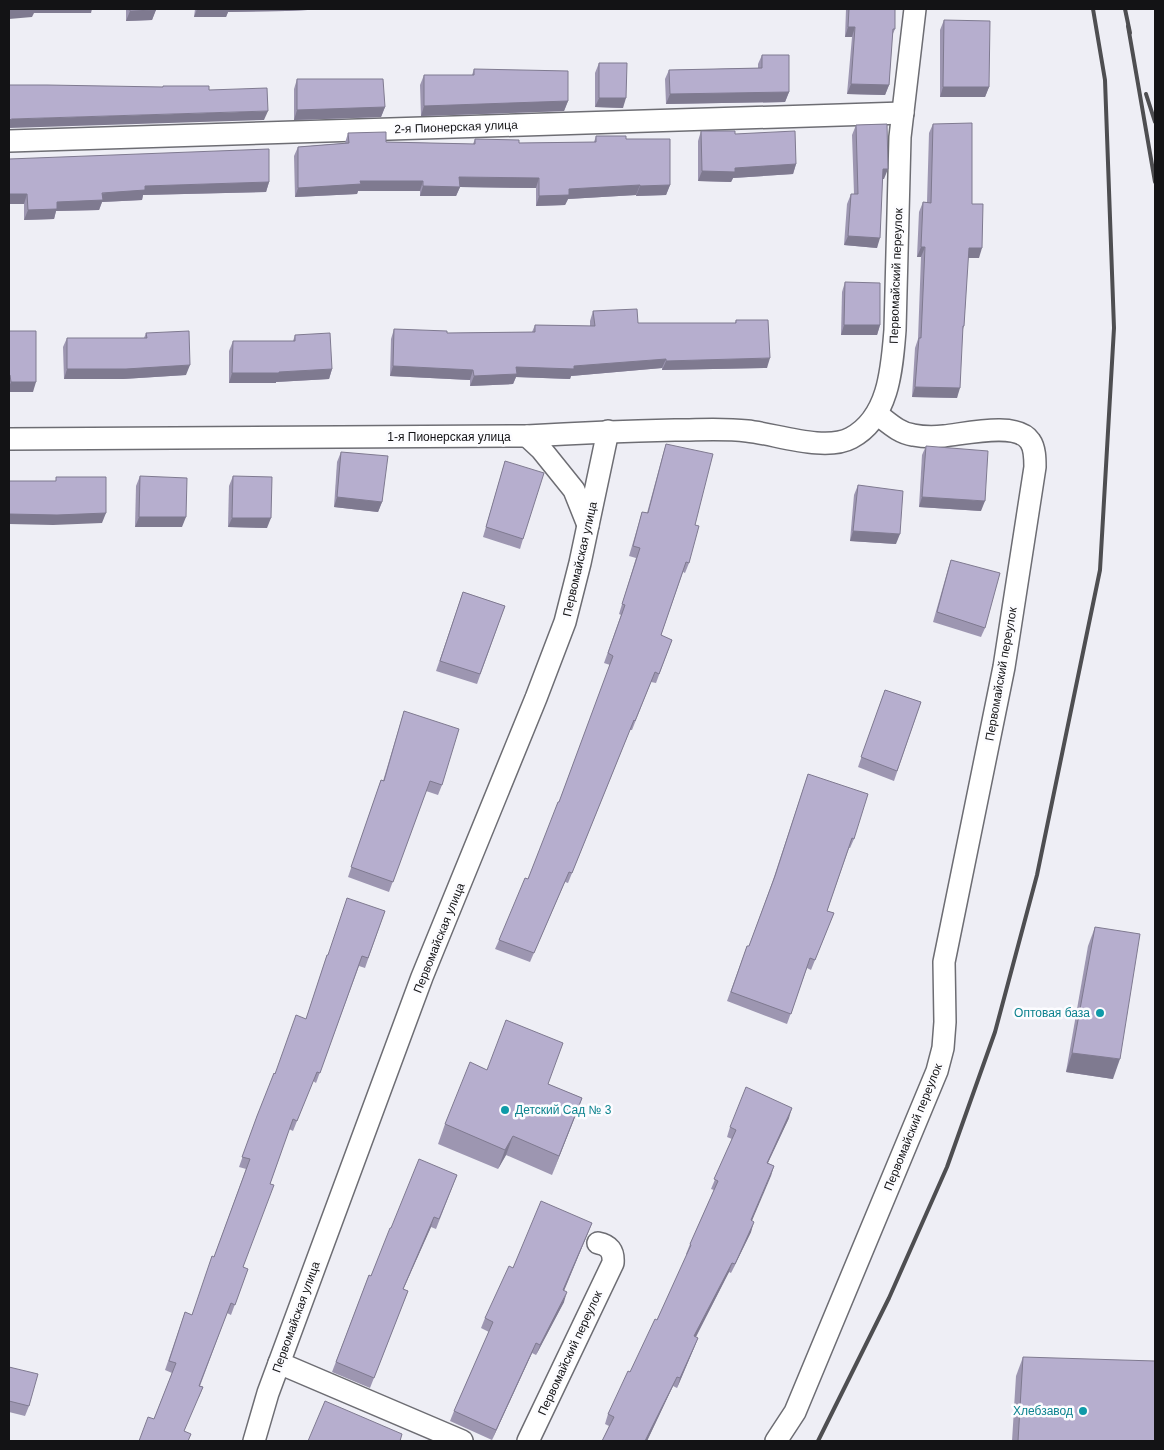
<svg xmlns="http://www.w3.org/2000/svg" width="1164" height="1450" font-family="Arial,sans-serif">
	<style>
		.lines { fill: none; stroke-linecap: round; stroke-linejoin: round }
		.street-casing { stroke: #6d6d73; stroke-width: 24 }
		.street { stroke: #fff; stroke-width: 21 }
		.rail { stroke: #4e4e51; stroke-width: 4 }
		.wall { fill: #9d96b1 }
		.shaded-wall { fill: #7f7a90 }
		.building { fill: #b6aece; stroke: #7f7a90 }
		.culture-dot { fill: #0f9aa8; stroke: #fcfcff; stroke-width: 2 }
		.labels { text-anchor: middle; stroke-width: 5; stroke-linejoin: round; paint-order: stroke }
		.street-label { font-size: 12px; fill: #131315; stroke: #fcfcff }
		.culture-label { font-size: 12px; fill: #0d838f; stroke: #fcfcff; text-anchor: end }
	</style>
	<rect width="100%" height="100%" fill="#eeeef5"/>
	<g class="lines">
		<g class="street-casing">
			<g id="street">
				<polyline points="9,141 903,113"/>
				<polyline points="527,436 541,449 574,490 588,525"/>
				<path d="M9,439L527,436C577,433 626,431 675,430C699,430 723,428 747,431C776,434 825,452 851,438C889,418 892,368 895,330L900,137L915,9"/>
				<polyline points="279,1363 462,1441"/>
				<polyline points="254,1441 268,1393 422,977 536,698 565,622 580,563 608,431"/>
				<path d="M528,1441L613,1263C614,1251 609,1245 598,1243"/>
				<path d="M776,1441L795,1412L937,1071L943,1048L945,1022L944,962L1004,667L1035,467C1035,459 1035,448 1030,441C1017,421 965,434 944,436C935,437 923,437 913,435C899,433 889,423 877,414"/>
			</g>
		</g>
		<use href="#street" class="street"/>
		<g class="rail">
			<polyline points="1125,9 1130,33"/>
			<polyline points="1128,26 1155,182"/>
			<polyline points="1146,94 1155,122"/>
			<polyline points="818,1441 889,1298 947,1167 995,1032 1037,875 1100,570 1114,328 1105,80 1093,9"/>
		</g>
	</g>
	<g class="wall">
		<polygon points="126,9 156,9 152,20 126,21"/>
		<polygon points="195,9 329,9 286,11 228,12 226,17 194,17"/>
		<polygon points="846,9 895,9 895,29 892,36 889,85 885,95 847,94 852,37 845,37"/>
		<polygon points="944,20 989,87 985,97 940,97 940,30"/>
		<polygon points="762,55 789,92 785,102 666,104 665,79 669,70 758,68 758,64"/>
		<polygon points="599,63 623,108 595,107 595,73"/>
		<polygon points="474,69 568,101 564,111 421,116 420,85 424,75 472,75"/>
		<polygon points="297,79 385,107 381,117 294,120 294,89"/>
		<polygon points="933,124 972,204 979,258 968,258 964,326 962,332 957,398 912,397 915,348 918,339 921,257 917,257 919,212 923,202 927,202 929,133"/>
		<polygon points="856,125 884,179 882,179 877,248 844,245 847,204 851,194 854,194 852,135"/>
		<polygon points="701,131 735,134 796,164 793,174 733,178 731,182 698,181 698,141"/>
		<polygon points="348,133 386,142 473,144 475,139 519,143 594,142 596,136 626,139 670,185 666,195 636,196 636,195 568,199 565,205 536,206 536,188 460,187 456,196 420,196 420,191 358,191 357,194 295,197 294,156 298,147 345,143"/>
		<polygon points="9,159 269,182 266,192 143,195 142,200 102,202 99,210 56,211 54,219 24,220 24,204"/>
		<polygon points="845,282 880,325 877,335 841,335 842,292"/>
		<polygon points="593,311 638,323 735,323 736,320 767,368 662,370 662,368 571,376 570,379 516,377 513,384 470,386 470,380 390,376 391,339 394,329 447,333 532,332 535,325 590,326 590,321"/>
		<polygon points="9,331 33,392 9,392"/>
		<polygon points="146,333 186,375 123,379 64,379 63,347 67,338 144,338"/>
		<polygon points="295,335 332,369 329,379 276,382 276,383 229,383 229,351 233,341 293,341"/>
		<polygon points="666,444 695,525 689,563 685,573 683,572 661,635 672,640 656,683 651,682 632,730 630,730 568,883 565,882 530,962 495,949 499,940 528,879 559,802 610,665 604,663 621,615 619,614 636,558 629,556 642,512 647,513 663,454"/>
		<polygon points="926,446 981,511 919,507 922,455"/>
		<polygon points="341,452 382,502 378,512 334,507 337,462"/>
		<polygon points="505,461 523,539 520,549 483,537"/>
		<polygon points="140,476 182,527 135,527 136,486"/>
		<polygon points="233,476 267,528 228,527 229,486"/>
		<polygon points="858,485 896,544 850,541 854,495"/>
		<polygon points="951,560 985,628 981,637 933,622 948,569"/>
		<polygon points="463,592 505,606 477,684 436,671"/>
		<polygon points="885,690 921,702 894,781 858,767"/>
		<polygon points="404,711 442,785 438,795 426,791 389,892 348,877 381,780 383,781"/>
		<polygon points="808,774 854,839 850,848 849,848 827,911 834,913 811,970 807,968 787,1024 727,1001 747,946 749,946 772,883"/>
		<polygon points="385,911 365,968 359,966 316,1083 313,1081 293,1131 289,1129 270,1184 243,1267 248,1269 231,1315 227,1313 200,1386 203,1387 199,1397 154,1419 172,1373 165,1370 185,1312 192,1315 214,1257 246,1169 239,1167 257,1116 275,1074 306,1019 327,955 328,955"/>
		<polygon points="1095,927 1113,1079 1066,1072 1088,946"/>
		<polygon points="487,1070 548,1084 582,1098 552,1175 506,1155 498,1169 438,1144 445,1124"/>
		<polygon points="789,1118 768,1163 774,1166 752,1220 751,1232 731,1273 729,1272 696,1337 698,1338 694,1348 677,1388 673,1386 647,1441 602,1441 609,1426 605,1424 608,1414 657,1320 687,1255 686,1254 690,1244 714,1190 711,1189 732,1139 727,1137 730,1127"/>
		<polygon points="457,1175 436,1229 431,1227 403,1289 408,1291 370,1388 332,1372 369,1275 371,1276 391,1228"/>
		<polygon points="592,1223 564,1291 564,1302 536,1355 532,1353 492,1440 450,1421 454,1411 489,1332 481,1328 485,1318 513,1268"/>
		<polygon points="1023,1357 1155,1441 1012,1441 1016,1376"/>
		<polygon points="9,1367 29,1406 25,1416 9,1412"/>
	</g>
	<g class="shaded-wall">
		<polygon points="9,9 92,9 91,13 34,13 32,17 9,19"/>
		<polygon points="197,9 329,9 286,11 228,12 226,17 194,17"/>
		<polygon points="156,10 152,20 126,21 130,11"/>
		<polygon points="848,27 855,27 852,37 845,37"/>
		<polygon points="851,84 889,85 885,95 847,94"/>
		<polygon points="943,87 989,87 985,97 940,97"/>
		<polygon points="789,92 785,102 666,104 670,94"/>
		<polygon points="599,98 626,98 623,108 595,107"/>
		<polygon points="568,101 564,111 421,116 424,106"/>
		<polygon points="385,107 381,117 294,120 297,110"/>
		<polygon points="268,111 264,120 9,128 9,120 12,119"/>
		<polygon points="796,164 793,174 733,178 731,182 698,181 702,171 735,168"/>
		<polygon points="883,169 888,169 884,179 879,179"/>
		<polygon points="459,177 539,178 536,188 460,187 456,196 420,196 423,186"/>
		<polygon points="360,181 423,181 420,191 358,191 357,194 295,197 298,188"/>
		<polygon points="269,182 266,192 143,195 142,200 102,202 99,210 56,211 54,219 24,220 28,210 57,202 145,186"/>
		<polygon points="640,185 636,195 568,199 565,205 536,206 539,196 569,189"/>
		<polygon points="670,185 666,195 636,196 640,186"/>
		<polygon points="9,194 27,194 24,204 9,204"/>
		<polygon points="848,236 880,238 877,248 844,245"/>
		<polygon points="921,247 925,247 921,257 917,257"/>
		<polygon points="969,248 982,248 979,258 965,258"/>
		<polygon points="844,325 880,325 877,335 841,335"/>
		<polygon points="770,358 767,368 662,370 666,361"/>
		<polygon points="666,359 662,368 571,376 570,379 516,377 513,384 470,386 474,376 516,367 574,366"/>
		<polygon points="190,365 186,375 123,379 64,379 67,369"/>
		<polygon points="393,366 473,370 470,380 390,376"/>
		<polygon points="332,369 329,379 276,382 276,383 229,383 232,373 279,372"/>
		<polygon points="11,382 36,382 33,392 9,392 9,387"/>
		<polygon points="915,387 960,388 957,398 912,397"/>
		<polygon points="337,497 382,502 378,512 334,507"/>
		<polygon points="922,497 985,501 981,511 919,507"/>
		<polygon points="106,513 102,523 53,525 9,524 9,514"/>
		<polygon points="139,517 186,517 182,527 135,527"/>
		<polygon points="232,518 271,518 267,528 228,527"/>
		<polygon points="853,531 900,534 896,544 850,541"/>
		<polygon points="1072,1053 1120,1059 1113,1079 1066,1072"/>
		<polygon points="582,1098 575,1117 552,1175 559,1156"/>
		<polygon points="792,1108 789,1118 763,1173 767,1163"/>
		<polygon points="513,1136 506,1155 498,1169 505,1150"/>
		<polygon points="774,1166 771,1176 748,1230 751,1220"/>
		<polygon points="434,1217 431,1227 399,1299 403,1289"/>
		<polygon points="754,1222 751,1232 731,1273 735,1264"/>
		<polygon points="592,1223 588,1233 560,1300 563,1290"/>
		<polygon points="732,1263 729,1272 691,1346 694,1336"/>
		<polygon points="567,1292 564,1302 536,1355 540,1345"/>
		<polygon points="698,1338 694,1348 677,1388 680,1378"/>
		<polygon points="536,1343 532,1353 492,1440 496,1430"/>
		<polygon points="677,1377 673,1386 647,1441 645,1441"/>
	</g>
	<g class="building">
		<polygon points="130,9 156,9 156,10 130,11"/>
		<polygon points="849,9 895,9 895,29 893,29 889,85 851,84 855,27 848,27"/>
		<polygon points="944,20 990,21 989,87 943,87"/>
		<polygon points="762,55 789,55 789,92 670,94 669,70 762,68"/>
		<polygon points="599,63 627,63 626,98 599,98"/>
		<polygon points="474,69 568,71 568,101 424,106 424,75 474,75"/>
		<polygon points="297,79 383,79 385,107 297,110"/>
		<polygon points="9,85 47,85 163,87 163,86 209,86 209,90 267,88 268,111 12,119 9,120"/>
		<polygon points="972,123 972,204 983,204 982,248 969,248 964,326 963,326 960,388 915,387 919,338 921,338 925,247 921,247 923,202 931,203 933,124"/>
		<polygon points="887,124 888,169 883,169 880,238 848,236 851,194 858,194 856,125"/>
		<polygon points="701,131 735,131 735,134 795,131 796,164 735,168 735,172 702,171"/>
		<polygon points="386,132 386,142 475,144 475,139 519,140 519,143 596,142 596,136 626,136 626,139 670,139 670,185 640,186 640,185 569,189 569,195 539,196 539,178 459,177 460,187 423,186 423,181 360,181 361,184 298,188 298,147 349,143 348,133"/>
		<polygon points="269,149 269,182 145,186 145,190 102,193 103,200 57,202 57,209 28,210 27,194 9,194 9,159"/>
		<polygon points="845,282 880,283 880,325 844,325"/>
		<polygon points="637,309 638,323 736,323 736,320 768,320 770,358 666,361 666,359 574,366 574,369 516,367 517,374 474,376 473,370 393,366 394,329 447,331 447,333 535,332 535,325 595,326 593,311"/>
		<polygon points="9,331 36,331 36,382 11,382 10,375 9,375"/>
		<polygon points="189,331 190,365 126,369 67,369 67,338 147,338 146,333"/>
		<polygon points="330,333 332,369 279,372 279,373 232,373 233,341 295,341 295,335"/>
		<polygon points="666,444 713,454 695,525 699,526 689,563 686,562 661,635 672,640 659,674 655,672 635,721 634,720 572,873 569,872 534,953 499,940 525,878 528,879 558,802 559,802 613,656 608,653 625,605 622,604 640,548 633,546 642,512 648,513"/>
		<polygon points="926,446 988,451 985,501 922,497"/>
		<polygon points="341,452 388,456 382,502 337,497"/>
		<polygon points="505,461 544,473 523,539 486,527"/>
		<polygon points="140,476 187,478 186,517 139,517"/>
		<polygon points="233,476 272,477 271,518 232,518"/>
		<polygon points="56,477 106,477 106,513 57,515 9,514 9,481 56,481"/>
		<polygon points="858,485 903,491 900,534 853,531"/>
		<polygon points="951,560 1000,573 985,628 937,612"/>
		<polygon points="463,592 505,606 480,674 440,661"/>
		<polygon points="885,690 921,702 897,771 861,757"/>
		<polygon points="404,711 459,729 442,785 430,781 393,882 351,867 381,780 384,781"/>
		<polygon points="808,774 868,794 854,839 852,838 827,911 834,913 815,960 810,958 791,1014 731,992 747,946 749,946 775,876"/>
		<polygon points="347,898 385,911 368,958 362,956 320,1073 317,1072 297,1121 293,1119 270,1184 274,1185 243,1267 248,1269 235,1305 231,1303 199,1386 203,1387 184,1431 191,1434 188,1441 139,1441 148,1417 154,1419 176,1363 169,1361 185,1312 192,1315 212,1256 214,1257 250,1159 242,1157 257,1116 274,1073 275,1074 296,1015 306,1019 327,955 328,955"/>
		<polygon points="1095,927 1140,934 1120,1059 1072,1053"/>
		<polygon points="506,1020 563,1043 548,1084 582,1098 559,1156 513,1136 505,1150 445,1124 470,1062 487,1070"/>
		<polygon points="746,1087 792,1108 767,1163 774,1166 751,1220 754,1222 735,1264 732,1263 694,1336 698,1338 680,1378 677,1377 645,1441 602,1441 614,1417 608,1414 628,1371 630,1372 655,1319 657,1320 691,1245 690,1244 718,1181 714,1179 736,1130 730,1127"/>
		<polygon points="419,1159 457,1175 439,1219 434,1217 403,1289 408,1291 374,1378 336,1362 369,1275 371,1276 390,1228 391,1228"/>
		<polygon points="541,1201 592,1223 563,1290 567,1292 540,1345 536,1343 496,1430 454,1411 493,1322 485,1318 509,1266 513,1268"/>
		<polygon points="1023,1357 1155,1361 1155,1441 1018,1441"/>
		<polygon points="9,1367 38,1374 29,1406 9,1401"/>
		<polygon points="325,1401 402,1434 400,1441 308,1441"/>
	</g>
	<g class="culture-dot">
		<circle cx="1100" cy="1013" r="5"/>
		<circle cx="505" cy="1110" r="5"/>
		<circle cx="1083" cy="1411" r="5"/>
	</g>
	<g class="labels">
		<g class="street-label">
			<text transform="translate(456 127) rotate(-2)" y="4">2-я Пионерская улица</text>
			<text transform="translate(896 276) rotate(-88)" y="4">Первомайский переулок</text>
			<text x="449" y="441">1-я Пионерская улица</text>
			<text transform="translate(580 559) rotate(-77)" y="4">Первомайская улица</text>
			<text transform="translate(1001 674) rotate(-80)" y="4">Первомайский переулок</text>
			<text transform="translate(439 938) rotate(-68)" y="4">Первомайская улица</text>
			<text transform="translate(913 1127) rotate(-68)" y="4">Первомайский переулок</text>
			<text transform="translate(296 1317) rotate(-70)" y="4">Первомайская улица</text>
			<text transform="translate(570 1353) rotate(-65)" y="4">Первомайский переулок</text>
		</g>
		<g class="culture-label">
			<text x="1090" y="1017">Оптовая база</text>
			<text x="515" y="1114" text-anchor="start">Детский Сад № 3</text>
			<text x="1073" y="1415">Хлебзавод</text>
		</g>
	</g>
	<rect width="1164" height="1450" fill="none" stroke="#131315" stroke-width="20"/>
</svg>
